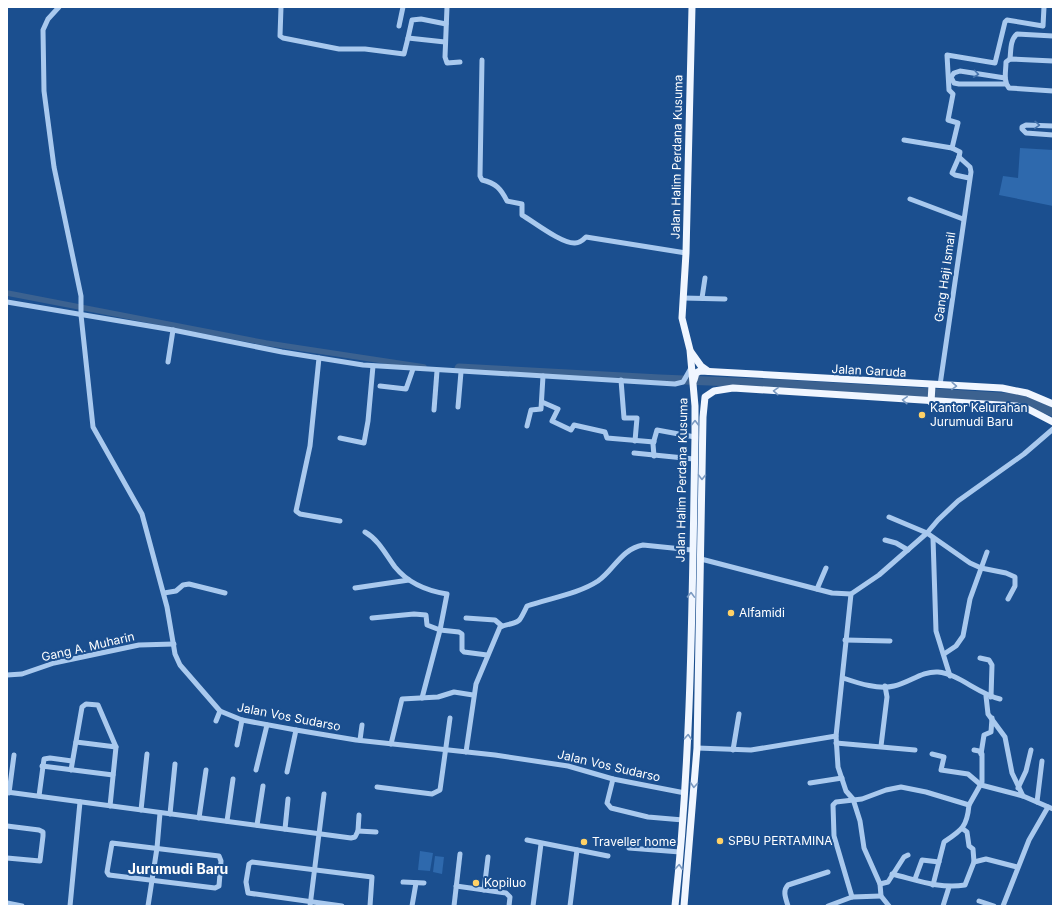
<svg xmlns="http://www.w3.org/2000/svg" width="1060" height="913" font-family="Inter,sans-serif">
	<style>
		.green { fill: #2e69ad }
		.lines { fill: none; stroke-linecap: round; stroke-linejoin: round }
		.canal { stroke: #3c6290; stroke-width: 5.5 }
		.river { stroke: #3c6290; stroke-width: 9 }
		.minor { stroke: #a9c9ee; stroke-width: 5 }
		.major { stroke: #f0f6ff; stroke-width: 7 }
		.oneway { stroke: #4674ac }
		.oneway2 { stroke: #7b9ac1 }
		.poi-dot { fill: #ffd166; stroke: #1b4f8f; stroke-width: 1.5 }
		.labels { text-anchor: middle; stroke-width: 4; stroke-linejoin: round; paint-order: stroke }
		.street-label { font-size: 12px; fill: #fff; stroke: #1b4f8f }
		.poi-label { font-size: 12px; fill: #fff; stroke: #1b4f8f; text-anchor: start }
		.quarter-label { font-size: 14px; font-weight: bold; fill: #fff; stroke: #1b4f8f }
	</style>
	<rect width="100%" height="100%" fill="#1b4f8f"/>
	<g class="green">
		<polygon points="1020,148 1053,150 1053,206 999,195 1003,176 1018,178"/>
		<polygon points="420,851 433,853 430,871 418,870"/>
		<polygon points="435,856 444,857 442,874 433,872"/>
	</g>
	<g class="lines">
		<polyline class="canal" points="7,293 266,343 424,367"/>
		<polyline class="river" points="459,368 660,379 782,384 1017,398 1053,412"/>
		<g class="minor">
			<polyline points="59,7 48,19 43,30 44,91 54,167 81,296 81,315 93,427 142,514 167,607 175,654 180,665 220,711 242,720 296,730 356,740 495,755 568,766 613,779 685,793"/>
			<polyline points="281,7 280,36 283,38 339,49 365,49 404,54 408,38 445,42"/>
			<polyline points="447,7 445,57 447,63 460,62"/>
			<polyline points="399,26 403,7"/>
			<polyline points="408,38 412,20 421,19 446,24"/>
			<path d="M1010,59C1011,50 1010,40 1017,34L1053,36"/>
			<path d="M482,60L480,176L482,180C496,183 501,189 507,201L522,204V215C534,222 562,244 575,243C580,243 583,240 586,237L686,253"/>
			<path d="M1053,61L1010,59L1006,62C1006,71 1003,81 1009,88L1053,91"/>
			<polyline points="1005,78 960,71 954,73 951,77 954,83 959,84 1005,84"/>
			<polyline points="1053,126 1026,125 1022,127 1022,129 1026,133 1053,135"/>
			<polyline points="904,140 952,148 960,152 959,157 952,173 955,175 969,178"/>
			<polyline points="952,148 958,123 948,120 953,94 949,90 947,55 995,63 1005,22 1007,20 1043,26 1044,7"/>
			<polyline points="910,199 963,219"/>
			<polyline points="683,298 725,299"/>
			<polyline points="702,298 705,278"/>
			<polyline points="7,302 173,330 282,352 363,365 675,384 683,382 691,368"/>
			<polyline points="319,358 310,446 296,511 300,514 340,521"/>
			<polyline points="168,362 173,330"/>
			<polyline points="621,380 624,418 637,418 635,441"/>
			<polyline points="940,385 971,172 970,167 959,157"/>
			<polyline points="380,386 406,389 413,369"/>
			<polyline points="542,402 558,409 552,421 571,430 574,425 605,432 607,438 654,442"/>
			<polyline points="458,407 461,372"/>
			<polyline points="434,410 437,371"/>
			<polyline points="527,426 531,410 541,409 543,376"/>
			<polyline points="340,438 364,443 368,421 373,366"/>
			<polyline points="634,453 694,459"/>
			<polyline points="654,456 653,444 657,430 695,437"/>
			<polyline points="889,517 927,533 970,563 981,568 1006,573 1015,577 1015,586 1008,599"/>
			<path d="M365,532C379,540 386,555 395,567C408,583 428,591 447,594L440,630L427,625L426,615L414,614L372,618"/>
			<polyline points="933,538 936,631 950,676"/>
			<polyline points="885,540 896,543 908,550"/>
			<polyline points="701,559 832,593 851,594 879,575 927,533 938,520 958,501 1024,454 1053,429"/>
			<polyline points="355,588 409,580"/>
			<polyline points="817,589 826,568"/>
			<polyline points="164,593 176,591 183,585 189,584 225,593"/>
			<polyline points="851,594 836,736 838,767 846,791 853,799 860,821 864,848 880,884 881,896 889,906"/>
			<polyline points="466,618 495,620 502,626"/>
			<polyline points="845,640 890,641"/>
			<polyline points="944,654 956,646 963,636 970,599 987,552"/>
			<polyline points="980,658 989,660 992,665 991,697"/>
			<polyline points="7,675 22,674 54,663 139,645 174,644"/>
			<path d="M843,678C858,683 878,690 894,686C909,683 922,671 938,672C959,674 978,694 1000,699"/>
			<polyline points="986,696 988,714 1005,737 1012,773 1023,796"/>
			<polyline points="422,698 440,630 459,632 462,634 462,650 464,652 487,655"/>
			<polyline points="216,721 220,711"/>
			<polyline points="360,740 362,725"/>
			<polyline points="76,742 116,747"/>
			<polyline points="836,743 915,750"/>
			<polyline points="391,744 402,699 438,697 454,692 473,695"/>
			<polyline points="237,745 242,720"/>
			<polyline points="881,746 887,697 885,686"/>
			<polyline points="697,748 751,750 836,736"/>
			<polyline points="733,750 739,714"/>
			<path d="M466,752L476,684L500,627C520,620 517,627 527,606C550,598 578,594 598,581C614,570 621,549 643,545L692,550"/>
			<polyline points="932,754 944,757 941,770 968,774 981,785 1023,796 1053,809"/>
			<polyline points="981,754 984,735 991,732 992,718"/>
			<polyline points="42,766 113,775"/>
			<polyline points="71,770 82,707 86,704 98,705 116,747 110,806"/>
			<polyline points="256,770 267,725"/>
			<polyline points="287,772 296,730"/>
			<polyline points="613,779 607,803 611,808 648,817 683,820"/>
			<polyline points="810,783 842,778"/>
			<polyline points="377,787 432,794 440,790 450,718"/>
			<polyline points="1018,788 1026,771 1031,750"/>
			<polyline points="7,792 351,838 355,837 358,831 359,815"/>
			<polyline points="9,793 14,755"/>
			<polyline points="39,796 44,759 50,758 72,761"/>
			<polyline points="1037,802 1042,761"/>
			<polyline points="141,810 147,754"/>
			<polyline points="170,814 175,764"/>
			<polyline points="199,818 206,770"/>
			<polyline points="227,821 233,779"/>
			<polyline points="257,825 263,786"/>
			<polyline points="7,826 39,830 43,832 43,836 40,861 7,858"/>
			<polyline points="285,829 288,799"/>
			<polyline points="358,831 376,832"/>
			<polyline points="527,840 608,856"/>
			<polygon points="112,843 219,856 221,861 219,886 215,888 109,875 107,872"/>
			<polyline points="629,848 680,852"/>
			<polyline points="974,862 986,859 1017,867"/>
			<path d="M892,874C917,880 939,889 965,885L974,862L973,849L969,846L967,832L963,829"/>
			<polyline points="915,879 922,860 939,862"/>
			<polyline points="403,882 424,883"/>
			<polyline points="880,884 888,882 904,857 908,855"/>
			<path d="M933,885L944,842C962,830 967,827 969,805"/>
			<polyline points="456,886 506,893 510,897 509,906"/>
			<polyline points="484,890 488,857"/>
			<polyline points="852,897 834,836 833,805 836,802 862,799 886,790 901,787 926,792 969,805 982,782 982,754 979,751 974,750"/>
			<polyline points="979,901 994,906"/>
			<polyline points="7,903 22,906"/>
			<polyline points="70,906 80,802"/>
			<polyline points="148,906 157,848 160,813"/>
			<polyline points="310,906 324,794"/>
			<polyline points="342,906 248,893 246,882 249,864 252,862 372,877 370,906"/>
			<polyline points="412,906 416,883"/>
			<polyline points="454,906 460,854"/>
			<polyline points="533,906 541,844"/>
			<polyline points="570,906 577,850"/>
			<path d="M788,906C786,899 782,891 788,885L828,872"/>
			<polyline points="828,906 852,897 881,896"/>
			<polyline points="943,906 949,887"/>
			<polyline points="1003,906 1029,840 1048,807"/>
		</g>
		<g class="major">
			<polyline points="691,352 701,366 708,371"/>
			<polyline points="694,380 696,373 700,371 1002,388 1027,393 1053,404"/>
			<polyline points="931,402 932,385"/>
			<path d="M675,906C692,750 692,593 695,437V406L690,350L682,318L686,253L692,7"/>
			<polyline points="684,906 697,748 703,417 705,397 714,391 733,388 1016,406 1028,409 1053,422"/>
		</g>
	</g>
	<defs><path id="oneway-chevron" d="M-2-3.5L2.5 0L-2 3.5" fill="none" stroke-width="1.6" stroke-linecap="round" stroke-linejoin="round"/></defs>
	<g class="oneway">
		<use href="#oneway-chevron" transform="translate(976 74) rotate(8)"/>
		<use href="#oneway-chevron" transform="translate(1037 125) rotate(2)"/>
	</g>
	<g class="oneway2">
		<use href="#oneway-chevron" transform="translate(954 386) rotate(3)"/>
		<use href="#oneway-chevron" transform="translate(776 391) rotate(-176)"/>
		<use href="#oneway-chevron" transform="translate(905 400) rotate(-176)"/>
		<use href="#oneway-chevron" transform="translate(695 423) rotate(-89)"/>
		<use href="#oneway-chevron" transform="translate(702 477) rotate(91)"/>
		<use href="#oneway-chevron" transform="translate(691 595) rotate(-88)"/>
		<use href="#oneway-chevron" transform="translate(688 737) rotate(-87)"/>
		<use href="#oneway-chevron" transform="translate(694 785) rotate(94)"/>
		<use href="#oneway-chevron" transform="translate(679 867) rotate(-86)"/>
	</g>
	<g class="poi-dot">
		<circle cx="922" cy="415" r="4"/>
		<circle cx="731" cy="613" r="4"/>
		<circle cx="720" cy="841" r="4"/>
		<circle cx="584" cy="842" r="4"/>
		<circle cx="476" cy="883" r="4"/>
	</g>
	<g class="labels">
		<g class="street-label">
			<text transform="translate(677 157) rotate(-89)" y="4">Jalan Halim Perdana Kusuma</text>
			<text transform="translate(945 277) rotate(-82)" y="4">Gang Haji Ismail</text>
			<text transform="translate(869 371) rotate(3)" y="4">Jalan Garuda</text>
			<text transform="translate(682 480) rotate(-89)" y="4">Jalan Halim Perdana Kusuma</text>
			<text transform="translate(88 647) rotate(-13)" y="4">Gang A. Muharin</text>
			<text transform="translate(289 717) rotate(11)" y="4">Jalan Vos Sudarso</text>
			<text transform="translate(609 766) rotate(13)" y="4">Jalan Vos Sudarso</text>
		</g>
		<g class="poi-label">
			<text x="930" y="412">Kantor Kelurahan<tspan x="930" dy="14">Jurumudi Baru</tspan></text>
			<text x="739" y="617">Alfamidi</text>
			<text x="728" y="845">SPBU PERTAMINA</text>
			<text x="592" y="846">Traveller home</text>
			<text x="484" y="887">Kopiluo</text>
		</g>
		<g class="quarter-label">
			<text x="178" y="874">Jurumudi Baru</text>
		</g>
	</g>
	<rect width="1060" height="913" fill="none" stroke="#ffffff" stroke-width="16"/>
</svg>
